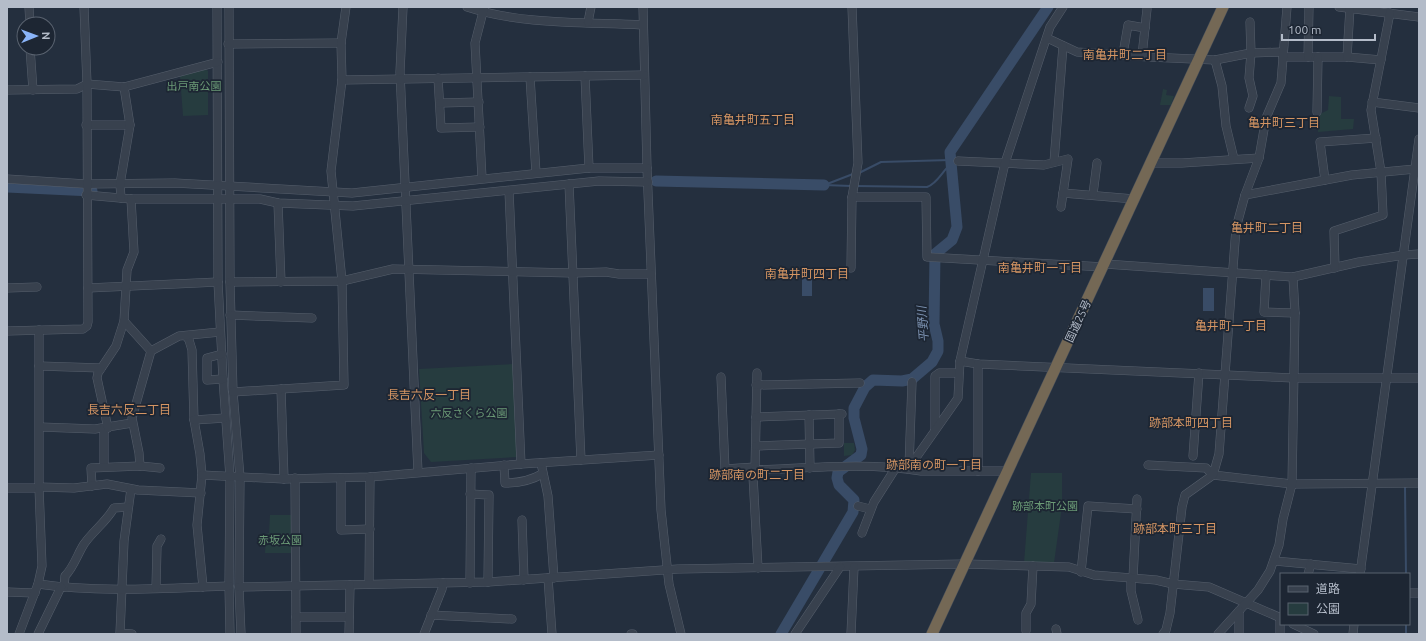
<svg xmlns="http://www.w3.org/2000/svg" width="1426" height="641" font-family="Ubuntu,'Noto Sans JP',sans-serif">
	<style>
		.green { fill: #263c3f }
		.water { fill: #394c67 }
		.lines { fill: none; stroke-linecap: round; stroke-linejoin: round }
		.stream { stroke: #394c67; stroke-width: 2 }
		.river { stroke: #394c67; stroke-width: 11 }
		.minor-casing { stroke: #565f6c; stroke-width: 9 }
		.highway-casing { stroke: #434c59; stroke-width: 12 }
		.minor { stroke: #38414e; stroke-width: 8 }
		.highway { stroke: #746855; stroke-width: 11 }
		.labels { text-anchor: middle; stroke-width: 3.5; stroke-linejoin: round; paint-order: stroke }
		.park-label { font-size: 11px; fill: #6b9a76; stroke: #1d2633 }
		.street-label { font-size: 11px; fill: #b4bcc9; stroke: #1d2633 }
		.neighbourhood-label { font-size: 12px; fill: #d59563; stroke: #1d2633 }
		.water-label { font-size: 12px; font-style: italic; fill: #7c92b1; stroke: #1d2633 }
	</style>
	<rect width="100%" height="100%" fill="#242f3e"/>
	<g class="green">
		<polygon points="205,69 208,71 208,115 183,116 180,76"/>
		<polygon points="1163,89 1167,90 1166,95 1174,96 1171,105 1160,105"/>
		<polygon points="1329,96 1341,97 1341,119 1354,119 1353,129 1318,132 1318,115 1328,110"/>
		<polygon points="513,364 518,457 431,462 424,453 419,369"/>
		<polygon points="844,443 854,443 855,450 852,455 844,456"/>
		<polygon points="1031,473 1062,473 1062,506 1054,563 1024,563"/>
		<polygon points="270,515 292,515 293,553 265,553 266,534 269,533"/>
	</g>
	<g class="water">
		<rect x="802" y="275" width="10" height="21"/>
		<rect x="1203" y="288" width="11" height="23"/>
	</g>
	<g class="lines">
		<g class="stream">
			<polyline points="859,173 881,162 950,160"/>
			<polyline points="827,184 853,174"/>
			<polyline points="824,185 851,186"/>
			<path d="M856,186L927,187C938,183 942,171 951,164"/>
			<polyline points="1406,574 1405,487 1407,486"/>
			<polyline points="1406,624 1406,634"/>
		</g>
		<g class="river">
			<polyline points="656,181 824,185"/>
			<polyline points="7,187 92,191"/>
			<polyline points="781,634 853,512 854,500 839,485 837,478 838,472 861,455 862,449 854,418 854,408 865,387 873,380 902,381 912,379 932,362 938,351 938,341 934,324 935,254 952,240 957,227 950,152 1048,7"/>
		</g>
		<g class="minor-casing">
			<g id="minor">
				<polyline points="29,7 30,24"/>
				<polyline points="217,7 218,282 223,379 230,477 229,586 230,634"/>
				<polyline points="229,7 230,282 233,392 240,477 239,587 241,634"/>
				<polyline points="403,7 400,72 418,472"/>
				<path d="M467,7C522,25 585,22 642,25"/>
				<polyline points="643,7 647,168 661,510 669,584 681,634"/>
				<polyline points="1339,7 1419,17"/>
				<polyline points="588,22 591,7"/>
				<polyline points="1047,38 1077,52 1149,57 1215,60 1251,53 1283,52"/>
				<polyline points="228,44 341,43"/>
				<polyline points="30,48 33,90"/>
				<polyline points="1123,54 1128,25 1145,28"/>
				<polyline points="1142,56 1147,9"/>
				<polyline points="1283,57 1347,57 1381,60"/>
				<polyline points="1308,57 1309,7"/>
				<polyline points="1347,57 1350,8"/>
				<polyline points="1215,60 1222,86 1226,126 1234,159"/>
				<polyline points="585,76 589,168"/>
				<polyline points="530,77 536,173"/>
				<polyline points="438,78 441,128 480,127"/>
				<polyline points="342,80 644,75"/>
				<polyline points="7,90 77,89 87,84 124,87 218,62"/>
				<polyline points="1372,102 1419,108"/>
				<polyline points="440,103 479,102"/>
				<polyline points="1249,108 1253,96 1249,78 1251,53 1250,22"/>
				<polyline points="1317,112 1318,57"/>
				<polyline points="86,125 130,125"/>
				<polyline points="958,161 1044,165 1068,159 1061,207"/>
				<polyline points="1054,162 1063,46"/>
				<polyline points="1151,163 1182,163 1259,158"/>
				<polyline points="482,178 475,43 484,8"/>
				<polyline points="7,179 86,184 175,183 352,193 589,168 647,168"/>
				<polyline points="1325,180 1320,142 1376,138"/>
				<polyline points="569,184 581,460"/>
				<polyline points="509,191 521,464"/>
				<polyline points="1063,193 1134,199"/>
				<polyline points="1093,194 1097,163"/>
				<polyline points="86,195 131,199 260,199 278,203 353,206 599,181 648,182"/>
				<polyline points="1245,195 1352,175 1415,169"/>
				<polyline points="852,197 926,197 927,257 1104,267"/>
				<polyline points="121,198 120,184 130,125 124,87"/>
				<polyline points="278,203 281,282"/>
				<polyline points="1105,264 1293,277 1359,262 1404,255 1419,254"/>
				<polyline points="851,268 852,197 858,163 852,7"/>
				<polyline points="1335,268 1334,231 1383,215 1381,172 1371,110 1390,13"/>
				<polyline points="1266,275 1264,312 1295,313"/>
				<polyline points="230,282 342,281 393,269 573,273 606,272 619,274 651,274"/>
				<polyline points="7,288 37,287"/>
				<polyline points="88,288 218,282"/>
				<polyline points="230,315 312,318"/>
				<polyline points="124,321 151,351"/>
				<polyline points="7,331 83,329 87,326 88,322 87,84 84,7"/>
				<polyline points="186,336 189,340 192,350 194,420 200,454 202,475 197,525 203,587"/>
				<polyline points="222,354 207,358 207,380 223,379"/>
				<polyline points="960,361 978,364 1294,378 1419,378"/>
				<polyline points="39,366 101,368"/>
				<polyline points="757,373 755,470 753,476 758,568"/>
				<polyline points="721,377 725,469 755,467"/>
				<polyline points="756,385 860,383"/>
				<polyline points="281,389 284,479"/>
				<polyline points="233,392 344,385 342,281 331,171 342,80 341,43 346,7"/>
				<polyline points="809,415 810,468"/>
				<polyline points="756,417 842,414"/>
				<polyline points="194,420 225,418"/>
				<polyline points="40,427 95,429 132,423"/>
				<polyline points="104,428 104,466"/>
				<polyline points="108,428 97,378 98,373 116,346 124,321 127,270 134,252 131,199"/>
				<polyline points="935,429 935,376 939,373 959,373"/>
				<polyline points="756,446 839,443 839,414"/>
				<polyline points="1193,456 1199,373"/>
				<polyline points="541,463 548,496 554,578"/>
				<path d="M504,465L505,483C518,483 530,481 542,474"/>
				<polyline points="1148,465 1206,468 1213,475 1292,484 1419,483"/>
				<polyline points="140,466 139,453 132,418 151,351 179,336 220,332"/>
				<polyline points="909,467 912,382"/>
				<polyline points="908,469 958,398 960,361 1005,163 1050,27 1063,7"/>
				<path d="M755,470C809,468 869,462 921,471H1009"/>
				<polyline points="978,471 978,364"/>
				<polyline points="202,475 284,479 370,477 521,464 659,455"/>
				<polyline points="295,478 296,634"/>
				<polyline points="341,478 341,530 370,529"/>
				<polyline points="92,486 91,468 140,466 160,468"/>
				<polyline points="39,487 74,488 107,484 138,490 201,493"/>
				<polyline points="7,488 39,488"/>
				<polyline points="131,489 124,541 120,633 132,634"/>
				<polyline points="470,494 489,495 488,582"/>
				<polyline points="858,506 870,509"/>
				<polyline points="522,520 524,580"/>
				<polyline points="862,533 874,502 895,469"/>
				<polyline points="1275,561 1361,569"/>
				<polyline points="1081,572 1088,506 1137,509"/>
				<polyline points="1308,574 1311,564"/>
				<polyline points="1360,574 1419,139"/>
				<polyline points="548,578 552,634"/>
				<polyline points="1131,578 1131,591 1138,620"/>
				<polyline points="1133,578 1137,499"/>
				<polyline points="470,583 471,468"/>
				<path d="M38,584C100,593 167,588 229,586"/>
				<polyline points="369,584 370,477"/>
				<path d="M64,587L65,576C74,567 77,555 84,544C93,531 106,522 114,508L128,507"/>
				<polyline points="239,587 488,582 678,569 965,564 1033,566 1069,567 1094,575 1156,580 1173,584 1209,587 1281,618"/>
				<polyline points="156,588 157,546 161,539"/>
				<polyline points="7,592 35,593"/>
				<polyline points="1409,593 1419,593"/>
				<polyline points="431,615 512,619"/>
				<polyline points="296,617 349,617"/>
				<polyline points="1280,618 1280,634"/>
				<polyline points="1293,624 1314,634"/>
				<polyline points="1056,629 1057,634"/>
				<polyline points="1026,631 1026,613 1031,604 1033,566"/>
				<polyline points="19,634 38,584 42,566 39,487 39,330"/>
				<polyline points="38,634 61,587"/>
				<polyline points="349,634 350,585"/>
				<polyline points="424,634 442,589 443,583"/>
				<polyline points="631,634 633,634"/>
				<polyline points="795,634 840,567"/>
				<polyline points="851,634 854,567"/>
				<polyline points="1163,634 1166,630 1170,613 1182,507 1185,495 1213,475 1219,454 1236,228 1245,195 1259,158 1266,118 1281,83 1287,7"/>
				<polyline points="1218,634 1258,590 1270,571 1279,545 1283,519 1292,484 1295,313 1293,277"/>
				<polyline points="1239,634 1239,611"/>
				<polyline points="1353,634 1354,624"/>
			</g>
		</g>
		<g class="highway-casing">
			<polyline id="highway" points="932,634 1223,7"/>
		</g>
		<use href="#minor" class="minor"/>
		<use href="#highway" class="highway"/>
	</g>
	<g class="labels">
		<g class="park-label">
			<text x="194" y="90">出戸南公園</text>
			<text x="469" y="417">六反さくら公園</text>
			<text x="1045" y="510">跡部本町公園</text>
			<text x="280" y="544">赤坂公園</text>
		</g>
		<g class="street-label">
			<text transform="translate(1078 321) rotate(-65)" y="4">国道25号</text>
		</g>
		<g class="neighbourhood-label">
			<text x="1125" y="59">南亀井町二丁目</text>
			<text x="753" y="124">南亀井町五丁目</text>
			<text x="1284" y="127">亀井町三丁目</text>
			<text x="1267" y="232">亀井町二丁目</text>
			<text x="1040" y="272">南亀井町一丁目</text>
			<text x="807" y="278">南亀井町四丁目</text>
			<text x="1231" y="330">亀井町一丁目</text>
			<text x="429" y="399">長吉六反一丁目</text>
			<text x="129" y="414">長吉六反二丁目</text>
			<text x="1191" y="427">跡部本町四丁目</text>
			<text x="934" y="469">跡部南の町一丁目</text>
			<text x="757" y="479">跡部南の町二丁目</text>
			<text x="1175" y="533">跡部本町三丁目</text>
		</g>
		<g class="water-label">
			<text transform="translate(923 324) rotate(-94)" y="4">平野川</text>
		</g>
	</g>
	<rect width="1426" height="641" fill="none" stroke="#b4bcc9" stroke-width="16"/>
	<rect x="1280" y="573" width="130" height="52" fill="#1d2633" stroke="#59626f"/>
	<rect x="1288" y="586" width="20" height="6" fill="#38414e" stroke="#59626f"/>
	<text x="1316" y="593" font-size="12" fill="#b4bcc9">道路</text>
	<rect x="1288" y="603" width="20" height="12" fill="#263c3f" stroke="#59626f"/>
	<text x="1316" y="613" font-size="12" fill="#b4bcc9">公園</text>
	<g transform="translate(36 36) rotate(89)"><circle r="19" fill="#1d2633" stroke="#59626f"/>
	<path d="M0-3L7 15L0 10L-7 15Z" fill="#8ab4f8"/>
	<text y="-6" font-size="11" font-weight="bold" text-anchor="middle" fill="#b4bcc9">N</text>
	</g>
	<path d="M1282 34v6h93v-6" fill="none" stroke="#b4bcc9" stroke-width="2"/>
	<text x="1288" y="34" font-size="12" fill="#b4bcc9" stroke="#1d2633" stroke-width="3" paint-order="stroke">100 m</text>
</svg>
